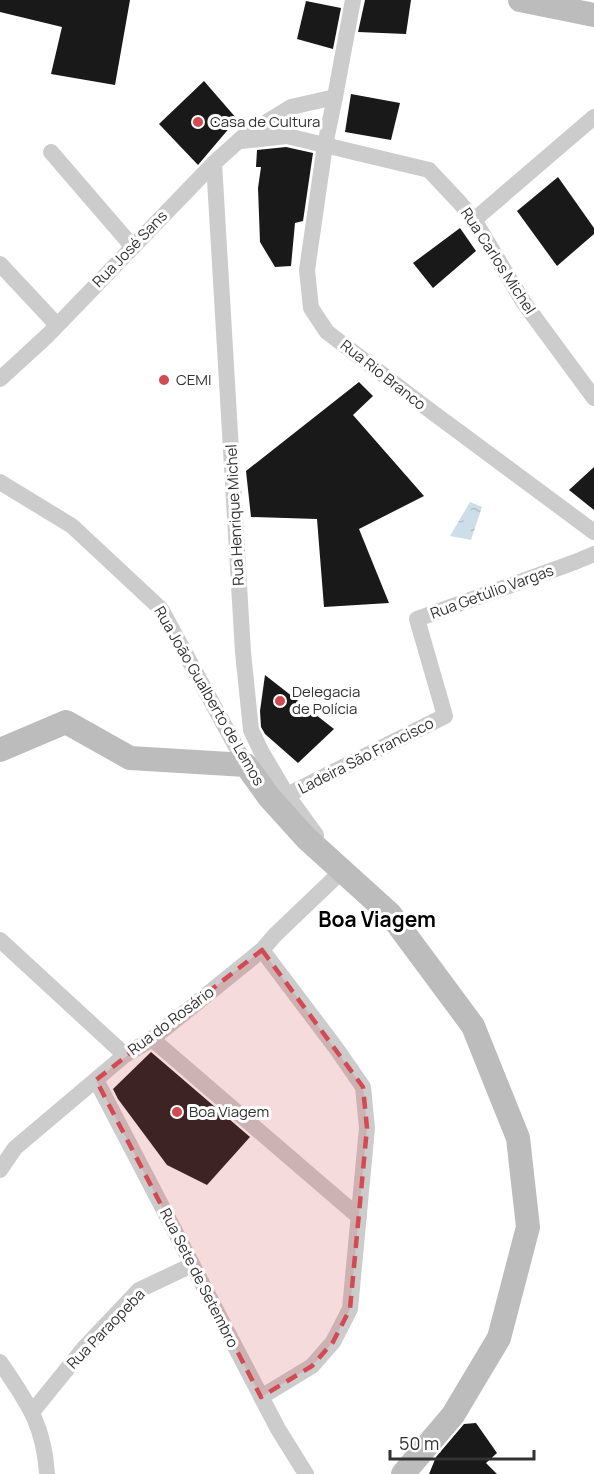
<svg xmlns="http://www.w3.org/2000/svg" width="594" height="1474" font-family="Manrope,sans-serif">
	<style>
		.water { fill: url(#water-ripples) }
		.building { fill: #191919 }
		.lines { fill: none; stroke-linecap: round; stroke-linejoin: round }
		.street { stroke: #ccc; stroke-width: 16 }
		.secondary { stroke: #bcbcbc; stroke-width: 24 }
		.marked { fill: #d24a52; fill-opacity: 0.2; stroke: #d24a52; stroke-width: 4.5; stroke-dasharray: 12 8; stroke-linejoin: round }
		.poi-dot { fill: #d24a52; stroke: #fff; stroke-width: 2 }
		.labels { text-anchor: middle; stroke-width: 6; stroke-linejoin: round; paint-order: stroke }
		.poi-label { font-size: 15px; fill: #323232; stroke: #fff; text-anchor: start }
		.street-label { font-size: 15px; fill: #323232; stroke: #fff }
		.district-label { font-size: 21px; font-weight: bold; fill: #000; stroke: #fff }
	</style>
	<defs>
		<pattern id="water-ripples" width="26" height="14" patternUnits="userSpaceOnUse" patternTransform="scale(1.5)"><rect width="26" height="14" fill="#cddee8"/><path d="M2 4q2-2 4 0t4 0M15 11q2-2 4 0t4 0" fill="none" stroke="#b0bfc7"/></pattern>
	</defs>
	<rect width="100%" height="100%" fill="#fff"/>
	<polygon class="water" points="470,502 482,507 471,540 450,536"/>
	<g class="building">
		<polygon points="0,0 130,0 115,85 51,74 62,27 0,12"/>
		<polygon points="365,0 411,0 406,34 358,32"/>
		<polygon points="306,1 341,8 333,49 297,39"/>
		<polygon points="204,81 237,119 198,165 159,124"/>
		<polygon points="351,94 400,103 391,140 345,132"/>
		<polygon points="286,147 313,153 303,221 295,223 291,266 275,267 260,242 258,188 261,167 256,167 257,150"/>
		<polygon points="558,177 594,228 594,234 557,266 517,211"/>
		<polygon points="460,228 476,251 433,288 413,263"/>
		<polygon points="359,382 373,396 353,415 424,496 359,529 389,603 324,607 317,519 251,517 246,471"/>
		<polygon points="594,467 594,510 569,490"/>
		<polygon points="265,675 334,729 298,763 265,734 261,727 260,711"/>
		<polygon points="151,1052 250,1137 207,1185 167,1165 118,1099 113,1089"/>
		<polygon points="476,1423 497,1453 486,1463 497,1474 429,1474 436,1457 464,1424"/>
	</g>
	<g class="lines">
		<g class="street">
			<polyline points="353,0 335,97 325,145 307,270 311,308 327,332 424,406 594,532"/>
			<polyline points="241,141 287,136 429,170 460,203 474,220 524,303 594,398"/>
			<polyline points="51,152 132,246"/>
			<polyline points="474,220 594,117"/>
			<polyline points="0,264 57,325"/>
			<polyline points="0,379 48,335 214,163"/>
			<polyline points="0,482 72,526 161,609 246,765"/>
			<polyline points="287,795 445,716 417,619 575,562 594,554"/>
			<polyline points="316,835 287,795 261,751 251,730 243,652 214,163 244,136 291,107 335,97"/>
			<polyline points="0,940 125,1055"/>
			<polyline points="152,1039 359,1217"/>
			<polyline points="96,1080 278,1429 306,1474"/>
			<polyline points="0,1170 15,1148 125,1055 152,1039 262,950 275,935 343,870 337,862"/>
			<path d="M0,1362C27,1402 44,1424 47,1474"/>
			<polyline points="261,1397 312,1366 333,1342 350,1309 367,1128 363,1087 336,1048 262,950"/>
			<polyline points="33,1411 84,1348 139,1290 192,1265"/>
		</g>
		<g class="secondary">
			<polyline points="520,0 594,15"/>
			<polyline points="0,750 66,722 130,758 246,765 269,797 306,838 390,914 473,1026 518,1138 528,1227 499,1338 453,1415 403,1474"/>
		</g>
	</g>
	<path class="marked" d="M262,950L363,1087L367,1128L350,1309L333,1342L312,1366L261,1397L96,1080Z"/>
	<g class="poi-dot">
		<circle cx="198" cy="122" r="6"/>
		<circle cx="164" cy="380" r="6"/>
		<circle cx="280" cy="701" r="6"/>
		<circle cx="177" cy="1112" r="6"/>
	</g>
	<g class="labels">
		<g class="poi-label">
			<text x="210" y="127">Casa de Cultura</text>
			<text x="176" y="385">CEMI</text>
			<text x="292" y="697">Delegacia<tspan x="292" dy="17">de Polícia</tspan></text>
			<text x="189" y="1117">Boa Viagem</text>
		</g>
		<g class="street-label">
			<text transform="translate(130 249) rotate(-46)" y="5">Rua José Sans</text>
			<text transform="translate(498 261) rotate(57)" y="5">Rua Carlos Michel</text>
			<text transform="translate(383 375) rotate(38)" y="5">Rua Rio Branco</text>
			<text transform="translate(235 515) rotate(-93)" y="5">Rua Henrique Michel</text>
			<text transform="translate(492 592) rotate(-20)" y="5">Rua Getúlio Vargas</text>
			<text transform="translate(209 696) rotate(60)" y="5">Rua João Gualberto de Lemos</text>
			<text transform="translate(366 756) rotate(-27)" y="5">Ladeira São Francisco</text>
			<text transform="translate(171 1021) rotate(-37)" y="5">Rua do Rosário</text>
			<text transform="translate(199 1278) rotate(63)" y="5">Rua Sete de Setembro</text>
			<text transform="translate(106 1329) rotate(-46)" y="5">Rua Paraopeba</text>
		</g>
		<g class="district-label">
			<text x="377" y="927">Boa Viagem</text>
		</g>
	</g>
	<path d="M390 1450v9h144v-9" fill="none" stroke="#323232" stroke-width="3"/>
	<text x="399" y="1450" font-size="18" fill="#323232" stroke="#ffffff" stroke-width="4.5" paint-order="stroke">50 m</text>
</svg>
